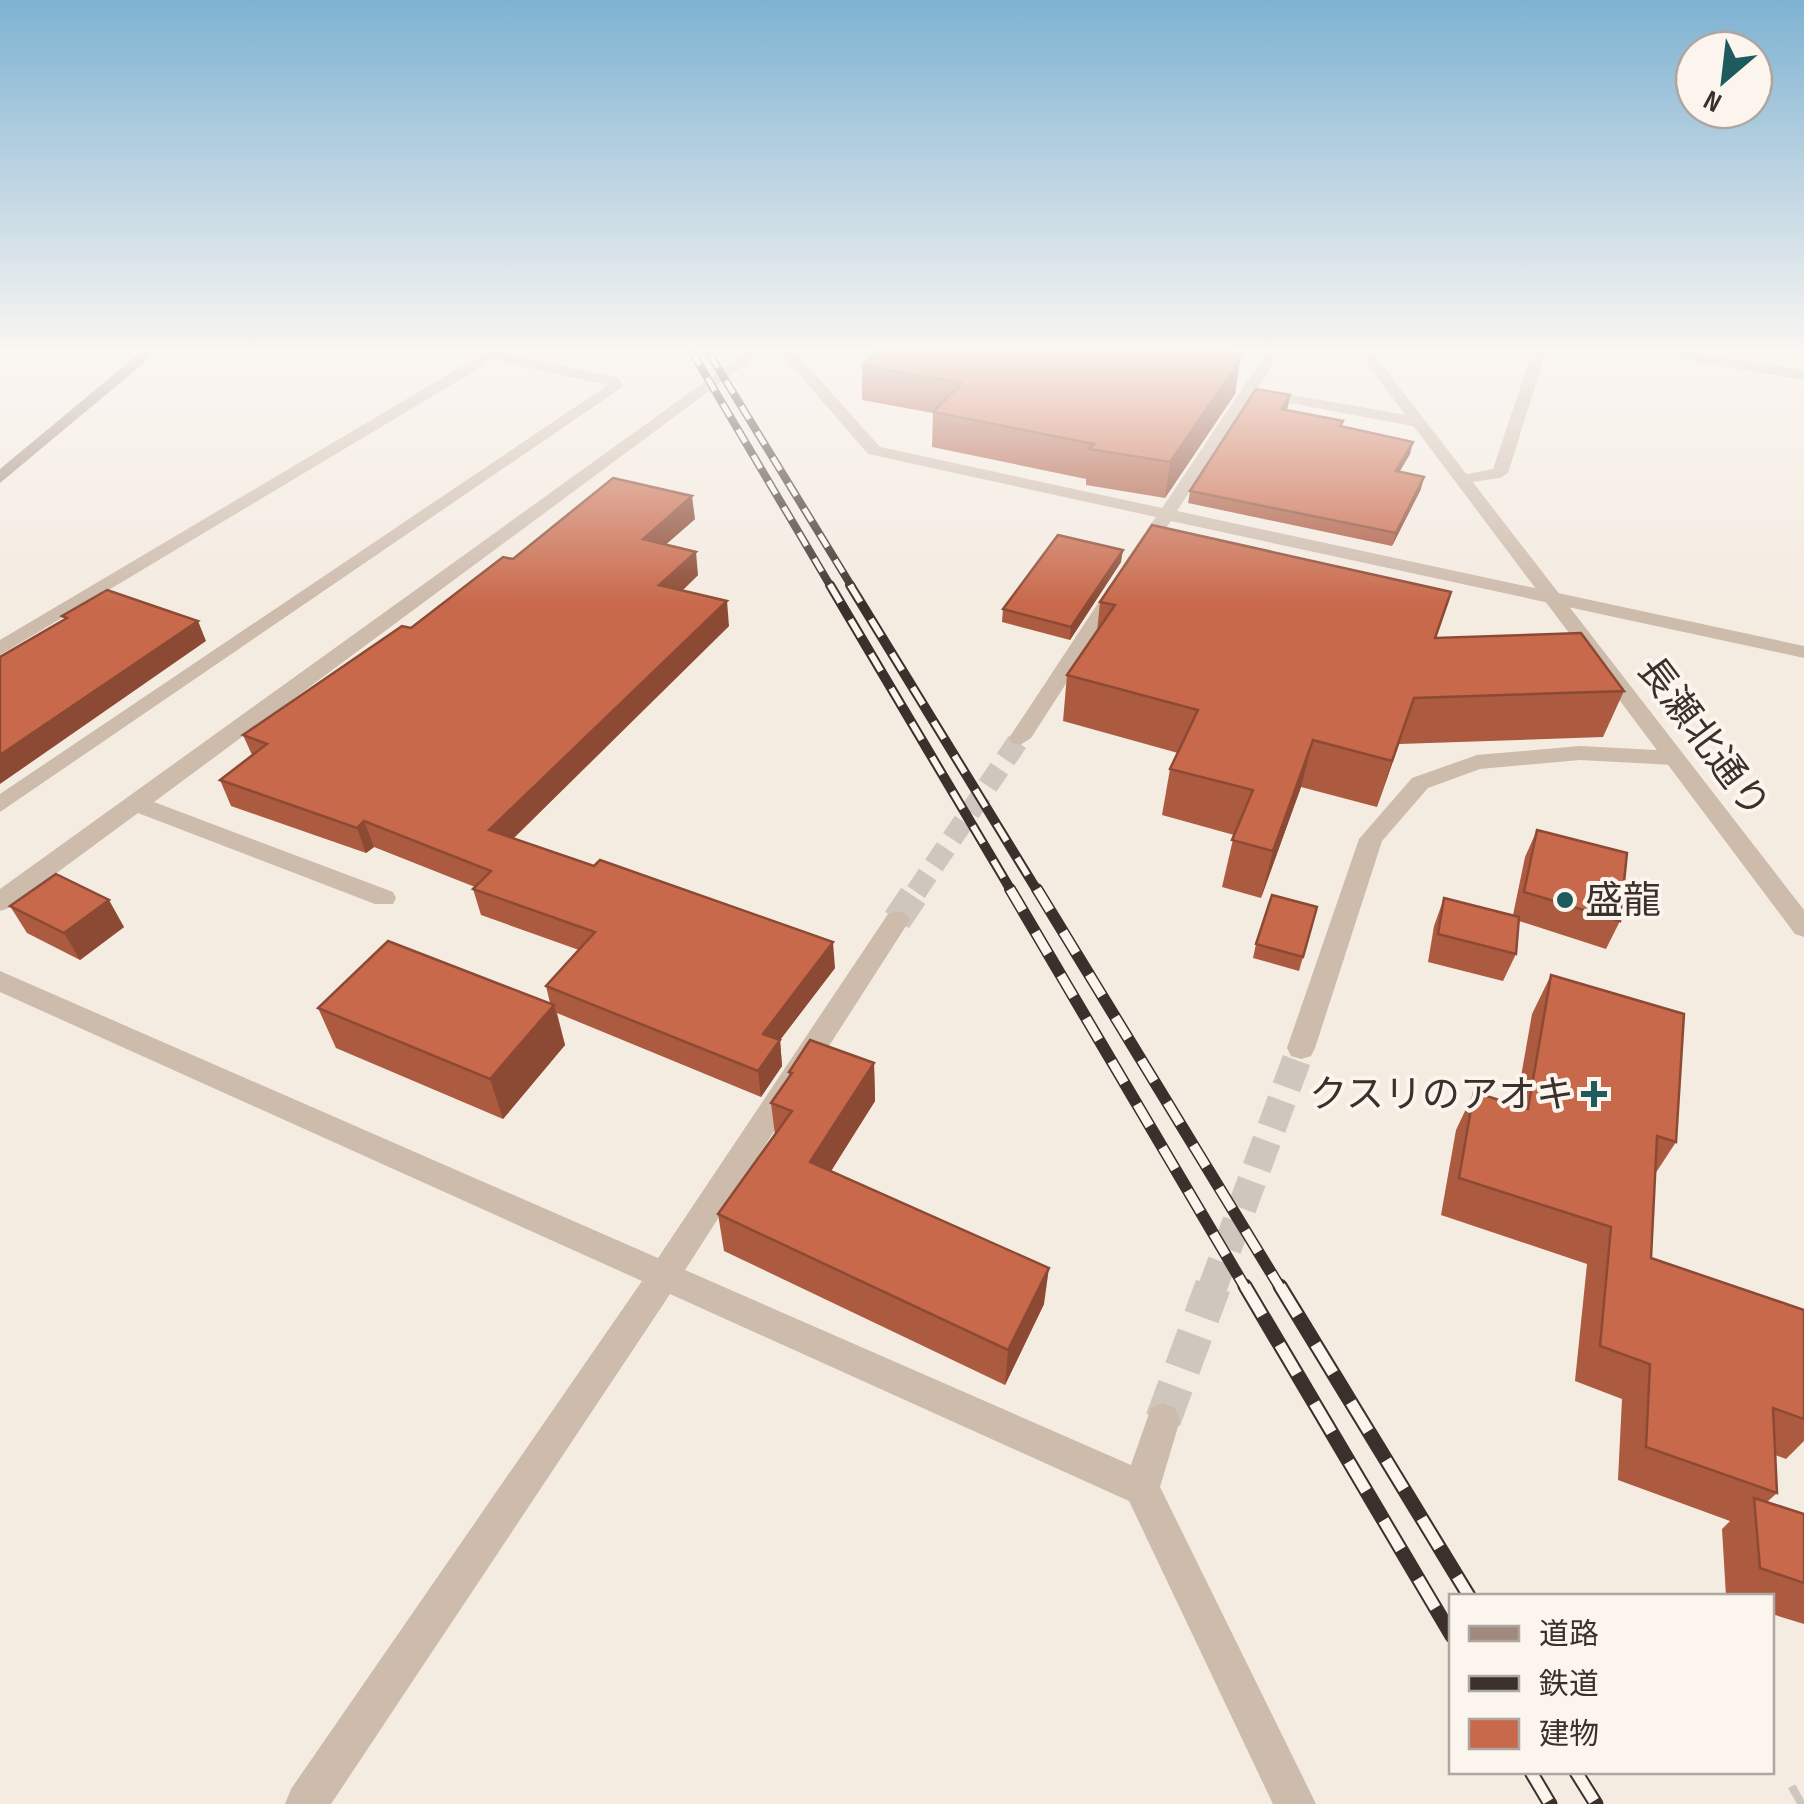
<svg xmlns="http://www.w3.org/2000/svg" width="1804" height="1804" font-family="'Sofia Sans Condensed','Noto Sans JP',sans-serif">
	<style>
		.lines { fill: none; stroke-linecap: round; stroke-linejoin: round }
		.minor-tunnel-far2 { stroke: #cfc6bd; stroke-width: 21; stroke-dasharray: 21 11; stroke-linecap: butt }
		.minor-tunnel-far1 { stroke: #cfc6bd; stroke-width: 29; stroke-dasharray: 29 14; stroke-linecap: butt }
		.minor-tunnel { stroke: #cfc6bd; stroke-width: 36; stroke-dasharray: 36 19; stroke-linecap: butt }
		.minor { fill: #cdbbac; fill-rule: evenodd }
		.tertiary { fill: #cdbbac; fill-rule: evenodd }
		.secondary { fill: #a18a7d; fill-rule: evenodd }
		.rail-far3-casing { stroke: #3b302b; stroke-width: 8 }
		.rail-far2-casing { stroke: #3b302b; stroke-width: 10 }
		.rail-far1-casing { stroke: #3b302b; stroke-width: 12 }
		.rail-casing { stroke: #3b302b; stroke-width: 15 }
		.rail-far3 { stroke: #fbf5ee; stroke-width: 5; stroke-dasharray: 15; stroke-linecap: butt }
		.rail-far2 { stroke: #fbf5ee; stroke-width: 6; stroke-dasharray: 20; stroke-linecap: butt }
		.rail-far1 { stroke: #fbf5ee; stroke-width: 9; stroke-dasharray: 25; stroke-linecap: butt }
		.rail { stroke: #fbf5ee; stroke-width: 11; stroke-dasharray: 34; stroke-linecap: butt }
		.wall { fill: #ac5a40 }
		.shaded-wall { fill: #8c4a34 }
		.building { fill: #c8694b; stroke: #8c4a34; stroke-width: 2.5 }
		.poi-dot { fill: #1f5a5e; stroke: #fbf5ee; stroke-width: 4 }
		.labels { text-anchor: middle; stroke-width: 8; stroke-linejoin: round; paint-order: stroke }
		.street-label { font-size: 38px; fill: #3b302b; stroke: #fbf5ee }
		.poi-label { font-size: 38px; fill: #3b302b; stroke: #fbf5ee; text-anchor: start }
	</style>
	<rect width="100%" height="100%" fill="#f4ebe1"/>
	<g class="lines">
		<polyline class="minor-tunnel-far2" points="916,892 1020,738"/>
		<g class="minor-tunnel-far1">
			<polyline points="897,920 918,889"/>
			<polyline points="1212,1289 1301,1048"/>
		</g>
		<g class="minor-tunnel">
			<polyline points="1163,1420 1213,1286"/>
			<polyline points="1797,1804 1804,1800"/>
		</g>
		<g class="minor">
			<polygon points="486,352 503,352 618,378 624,386 0,812 0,794 608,385 493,360 0,655 0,640"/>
			<polygon points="746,352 762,352 154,802 393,892 396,898 393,904 375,904 138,813 9,908 0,911 0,889"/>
			<polygon points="780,352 795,352 880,447 1162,508 1267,352 1281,352 1257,389 1418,417 1426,422 1418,427 1252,396 1177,511 1804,646 1804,658 1171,521 1164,531 1158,532 1149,527 1156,517 868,454"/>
			<polygon points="1532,352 1546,352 1508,473 1500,478 1457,484 1457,476 1493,469"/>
			<polygon points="1657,352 1690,352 1804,370 1804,380 1664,356"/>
			<polygon points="1117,583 1127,589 1031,738 1020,745 1012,743 1009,738 1110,585"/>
			<polygon points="1580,746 1674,751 1685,758 1674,765 1580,760 1480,769 1428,788 1382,841 1315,1048 1311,1056 1301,1059 1291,1056 1287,1048 1359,839 1412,778 1477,755"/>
			<polygon points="897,911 906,914 910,920 906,926 685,1270 1131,1465 1151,1408 1163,1403 1175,1408 1180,1420 1160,1487 1316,1804 1273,1804 1129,1501 670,1294 331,1804 285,1804 291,1789 642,1281 0,992 0,971 658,1258 888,914"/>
		</g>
		<polygon class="tertiary" points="1358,352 1372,352 1804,910 1804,937 1795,934"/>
		<polygon class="secondary" points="141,352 157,352 0,483 0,469"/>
		<g class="rail-far3-casing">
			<g id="rail-far3">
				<polyline points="692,352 831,587"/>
				<polyline points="710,355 852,587"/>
			</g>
		</g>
		<g class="rail-far2-casing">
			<g id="rail-far2">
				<polyline points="830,585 1012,892"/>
				<polyline points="850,585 1038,892"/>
			</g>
		</g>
		<g class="rail-far1-casing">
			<g id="rail-far1">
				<polyline points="1010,889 1246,1289"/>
				<polyline points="1037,889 1281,1289"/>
			</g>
		</g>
		<g class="rail-casing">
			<g id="rail">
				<polyline points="1245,1286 1452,1636"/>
				<polyline points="1280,1286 1469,1596"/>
				<polyline points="1531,1772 1550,1804"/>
				<polyline points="1576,1772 1596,1804"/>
			</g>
		</g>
		<use href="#rail-far3" class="rail-far3"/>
		<use href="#rail-far2" class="rail-far2"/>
		<use href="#rail-far1" class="rail-far1"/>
		<use href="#rail" class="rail"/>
	</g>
	<g class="wall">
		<polygon points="1244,352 1238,359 1240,360 1235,394 1165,498 1086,485 1086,479 932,447 933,413 862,400 862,366"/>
		<polygon points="1288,407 1286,410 1342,426 1410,454 1399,471 1421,489 1392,546 1188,503 1190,491"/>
		<polygon points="695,519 666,544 698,575 682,591 729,626 514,838 835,968 780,1040 782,1066 761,1097 557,1013 565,1045 503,1119 336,1048 318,1008 550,1003 546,986 579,950 481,915 473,889 475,887 374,847 366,853 231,806 220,780 252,755 243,735 411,628 513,559"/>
		<polygon points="1121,562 1070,640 1002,622 1003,609"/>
		<polygon points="1100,602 1437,638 1624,691 1603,737 1399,744 1377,807 1301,787 1261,898 1222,887 1234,835 1162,815 1170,769 1178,753 1063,721 1067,675 1097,632"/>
		<polygon points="1537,830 1620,921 1606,949 1519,921 1516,954 1503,981 1428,962 1434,926 1444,898 1513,915 1525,857"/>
		<polygon points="10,906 124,927 80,960 27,933"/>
		<polygon points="1317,907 1299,971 1253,958 1256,944"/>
		<polygon points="1551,975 1676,1142 1655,1174 1651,1258 1804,1419 1804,1441 1786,1459 1775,1455 1777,1493 1767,1502 1804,1514 1804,1624 1772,1614 1772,1596 1726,1596 1722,1529 1730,1521 1618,1480 1622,1399 1575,1381 1587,1264 1441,1215 1456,1130 1474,1092 1516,1105 1532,1014"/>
		<polygon points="874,1063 875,1101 830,1172 1044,1304 1005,1385 724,1251 718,1214 775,1135 771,1103 789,1078 789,1072"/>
	</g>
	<g class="shaded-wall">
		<polygon points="1226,352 1244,352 1217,390 1223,356"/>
		<polygon points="1240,360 1235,394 1165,498 1170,462"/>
		<polygon points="1290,395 1288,407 1279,420 1281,409"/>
		<polygon points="1413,442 1410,454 1393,483 1396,471"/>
		<polygon points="1424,477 1421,489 1392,546 1396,533"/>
		<polygon points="692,496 695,519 646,562 643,539"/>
		<polygon points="1123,550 1121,562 1070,640 1071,627"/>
		<polygon points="696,552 698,575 663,609 659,585"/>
		<polygon points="727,601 729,626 496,855 489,830"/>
		<polygon points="198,621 206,641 0,784 0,755"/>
		<polygon points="1414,698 1399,744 1377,807 1392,761"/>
		<polygon points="1313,740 1301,787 1261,898 1273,851"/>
		<polygon points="364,821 374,847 366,853 357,828"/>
		<polygon points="109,900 124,927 80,960 64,933"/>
		<polygon points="833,942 835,968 780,1040 782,1066 761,1097 758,1071 763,1034"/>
		<polygon points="554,1005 565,1045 503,1119 490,1079"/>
		<polygon points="874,1063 875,1101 813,1200 810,1162"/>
		<polygon points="1049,1268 1044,1304 1005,1385 1008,1350"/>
	</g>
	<g class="building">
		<polygon points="876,352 1226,352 1223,356 1240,360 1170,462 1089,449 1094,444 933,412 962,383 862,366"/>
		<polygon points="1256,389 1290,395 1281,409 1343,421 1340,426 1413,442 1396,471 1424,477 1396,533 1190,491"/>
		<polygon points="613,478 692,496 643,539 696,552 659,585 727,601 489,830 594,866 600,860 833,942 763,1034 780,1040 758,1071 546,986 595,932 473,889 491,871 364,821 357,828 220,780 267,744 243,735 402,626 411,628 503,557 513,559"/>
		<polygon points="1152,525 1451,592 1435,638 1581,633 1624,691 1414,698 1392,761 1313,740 1273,851 1232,840 1253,790 1170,769 1198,710 1067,675 1115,605 1100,602"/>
		<polygon points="1058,535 1123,550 1071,627 1003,609"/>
		<polygon points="107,590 198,621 0,755 0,657 67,618 62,616"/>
		<polygon points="1537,830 1627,853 1620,921 1524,892"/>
		<polygon points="56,874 109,900 64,933 10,906"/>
		<polygon points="1272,895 1317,907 1303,957 1256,944"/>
		<polygon points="1444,898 1519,917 1516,954 1438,934"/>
		<polygon points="388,941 554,1005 490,1079 318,1008"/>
		<polygon points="1551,975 1684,1014 1676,1142 1657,1136 1651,1258 1804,1310 1804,1419 1773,1408 1777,1493 1646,1447 1650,1364 1600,1346 1611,1227 1459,1178 1474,1092 1528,1109"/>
		<polygon points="810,1040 874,1063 810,1162 1049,1268 1008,1350 718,1214 792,1111 771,1103 792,1073 789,1072"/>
		<polygon points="1754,1498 1804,1514 1804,1583 1760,1568"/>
	</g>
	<linearGradient id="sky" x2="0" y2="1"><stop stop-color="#7eb2d2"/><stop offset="0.58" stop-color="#faf6f2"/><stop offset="1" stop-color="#faf6f2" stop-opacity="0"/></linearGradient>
	<rect width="1804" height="604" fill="url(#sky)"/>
	<g class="poi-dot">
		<circle cx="1565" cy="900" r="10"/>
		<path d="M1589 1079h10v10h10v10h-10v10h-10v-10h-10v-10h10z"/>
	</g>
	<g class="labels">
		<g class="street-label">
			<text transform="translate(1704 737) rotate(53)" y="13">長瀬北通り</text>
		</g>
		<g class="poi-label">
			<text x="1585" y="913">盛龍</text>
			<text x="1574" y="1107" text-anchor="end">クスリのアオキ</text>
		</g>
	</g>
	<rect x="1449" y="1594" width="325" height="180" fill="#fbf5ee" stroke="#aea6a0" stroke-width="2.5"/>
	<rect x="1469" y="1626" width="50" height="15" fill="#a18a7d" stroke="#aea6a0" stroke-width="2.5"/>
	<text x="1539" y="1644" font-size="30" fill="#3b302b">道路</text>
	<rect x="1469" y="1676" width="50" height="15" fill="#3b302b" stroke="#aea6a0" stroke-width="2.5"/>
	<text x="1539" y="1694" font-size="30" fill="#3b302b">鉄道</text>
	<rect x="1469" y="1719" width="50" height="30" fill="#c8694b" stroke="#aea6a0" stroke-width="2.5"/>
	<text x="1539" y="1744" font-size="30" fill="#3b302b">建物</text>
	<g transform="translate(1724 80) rotate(208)"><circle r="48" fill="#fbf5ee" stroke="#aea6a0" stroke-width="2.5"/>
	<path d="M0-8L18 38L0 25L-18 38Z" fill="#1f5a5e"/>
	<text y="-15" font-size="28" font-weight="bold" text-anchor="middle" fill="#3b302b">N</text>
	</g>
</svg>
